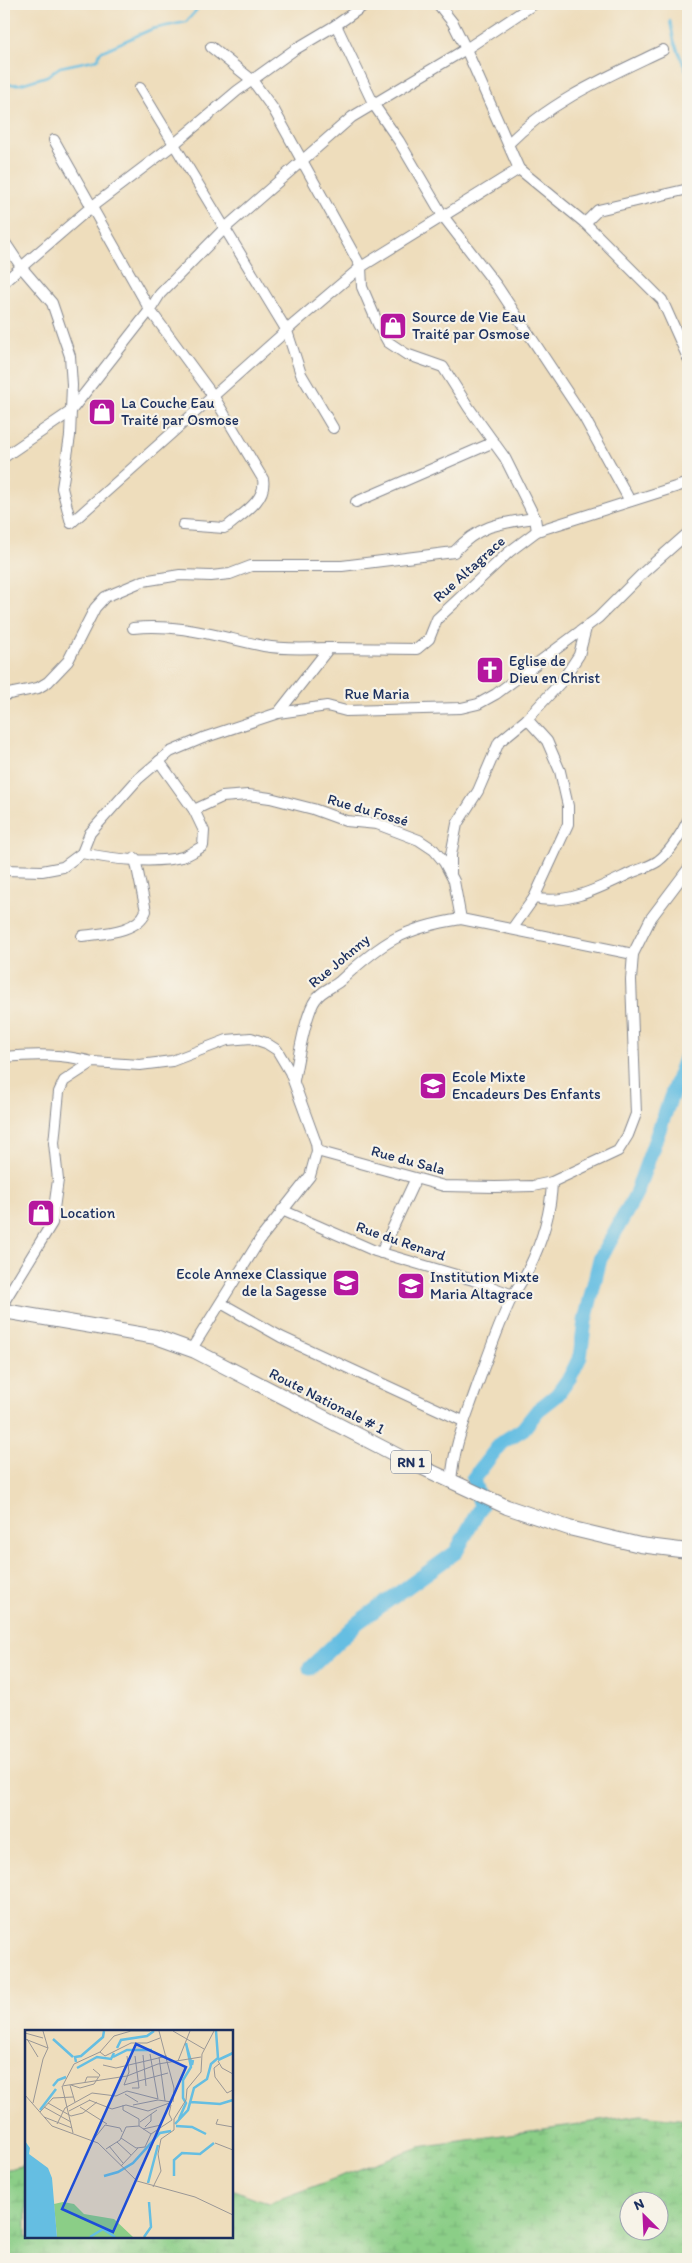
<svg xmlns="http://www.w3.org/2000/svg" width="692" height="2263" font-family="Itim,sans-serif">
	<style>
		.wetland { fill: url(#wetland-marsh); stroke: #537e72; fill-rule: evenodd }
		.lines { fill: none; stroke-linecap: round; stroke-linejoin: round }
		.stream { stroke: #65bee2; stroke-width: 2.5 }
		.river { stroke: #65bee2; stroke-width: 15 }
		.minor-casing { stroke: #84868d; stroke-width: 12 }
		.major-casing { stroke: #84868d; stroke-width: 16 }
		.minor { stroke: #fff; stroke-width: 10 }
		.major { stroke: #fff; stroke-width: 14 }
		.labels { text-anchor: middle; stroke-width: 4.5; stroke-linejoin: round; paint-order: stroke }
		.shield { fill: #f7f3e8; stroke: #5d6a87; stroke-width: 1 }
		.shield-label { font-size: 14px; font-weight: bold; fill: #1b2f5e }
		.poi-label { font-size: 15px; fill: #1b2f5e; stroke: #f7f3e8; text-anchor: start }
		.street-label { font-size: 15px; fill: #1b2f5e; stroke: #f7f3e8 }
		.inset-river { fill: none; stroke: #65bee2; stroke-width: 2.5 }
		.inset-road { fill: none; stroke: #9a9796; stroke-width: 1 }
		.view { fill: #1d4ed8; fill-opacity: 0.15; stroke: #1d4ed8; stroke-width: 2.5 }
		.inset-edge { fill: none; stroke: #1b2f5e; stroke-width: 2.5 }
	</style>
	<defs>
		<pattern id="wetland-marsh" width="20" height="14" patternUnits="userSpaceOnUse" patternTransform="scale(1.25)"><rect width="20" height="14" fill="#8bce87"/><path d="M1 5h8M5 5V1M11 12h8M15 12V8" fill="none" stroke="#77b177"/></pattern>
	</defs>
	<rect width="100%" height="100%" fill="#f7f3e8"/>
	<filter id="ink" filterUnits="userSpaceOnUse"><feTurbulence type="fractalNoise" baseFrequency=".02" numOctaves="2"/><feDisplacementMap in="SourceGraphic" scale="10" xChannelSelector="R" yChannelSelector="G"/><feConvolveMatrix kernelMatrix="1 2 1 2 8 2 1 2 1" color-interpolation-filters="sRGB"/></filter>
	<filter id="wash" filterUnits="userSpaceOnUse"><feTurbulence type="fractalNoise" baseFrequency=".0096" numOctaves="4" result="noise"/><feDisplacementMap in="SourceGraphic" scale="20" xChannelSelector="R" yChannelSelector="G"/><feGaussianBlur stdDeviation="1.12" result="paint"/><feColorMatrix in="noise" values="0 0 0 0 0 0 0 0 0 0 0 0 0 0 0 0 0 1.4 0 .05"/><feComposite in="paint" operator="in"/></filter>
	<g filter="url(#wash)">
		<rect width="100%" height="100%" fill="#eeddbc"/>
		<path class="wetland" d="M641,2115L688,2120V2259H4V2170L26,2165V2237H231V2189L269,2203L419,2147ZM630,2200H660V2230H630Z"/>
		<g class="lines">
			<g class="stream">
				<polyline points="670,21 674,41 688,75"/>
				<polyline points="4,85 21,84 47,76 60,67 98,59 100,52 152,29 186,22 202,4"/>
			</g>
			<polyline class="river" points="310,1668 357,1623 456,1552 481,1506 473,1479 501,1443 523,1429 538,1410 557,1395 570,1377 580,1357 585,1321 600,1259 635,1196 688,1050"/>
		</g>
	</g>
	<g filter="url(#ink)">
		<g class="lines">
			<g class="minor-casing">
				<g id="minor">
					<polyline points="438,4 453,23 466,49 519,169 585,223 662,300 688,358"/>
					<polyline points="336,25 374,105 399,141 443,216 497,286 585,419 630,501"/>
					<polyline points="211,47 252,80 274,110 361,267 362,287 378,324 388,342 406,354 443,367 469,408 505,458 535,518 537,531"/>
					<polyline points="140,88 287,331 301,374 333,428"/>
					<path d="M54,140L150,310L214,397L263,479C267,500 242,514 228,526L224,528L183,525"/>
					<path d="M508,144C550,101 609,76 663,50"/>
					<polyline points="585,223 598,210 684,190"/>
					<polyline points="4,241 22,268 52,303 70,356 72,385 70,436 62,488 71,523 295,323 361,267 519,169"/>
					<polyline points="4,282 90,208 173,145 237,91 294,50 336,25 366,4"/>
					<polyline points="4,457 70,412 150,310 160,294 224,229 352,117 466,49 534,4"/>
					<polyline points="356,502 494,442"/>
					<path d="M133,628C179,623 219,637 264,646C285,650 308,648 329,648"/>
					<path d="M4,695L38,688L48,682L68,661L95,608L105,597L143,581L180,575L211,576L230,574L251,566H342L454,552C479,525 499,523 535,518"/>
					<polyline points="278,713 329,648 417,649 429,639 437,619 509,552 537,531 688,483"/>
					<polyline points="527,719 547,741 560,771 568,806 568,824 534,898"/>
					<polyline points="159,761 194,810 222,797 248,795 270,798 313,809 346,821 377,824 419,840 434,850 444,862 454,881 461,919 633,954"/>
					<path d="M82,853C110,859 154,864 182,857C189,855 196,850 203,846L204,831L194,810"/>
					<polyline points="4,870 42,871 63,867 82,853 90,833 138,779 170,752 203,738 278,713 327,706 346,711 461,708 478,704 496,694 598,618 645,571 688,533"/>
					<polyline points="451,873 451,855 457,824 478,791 499,742 527,719 562,681 579,655 586,628"/>
					<path d="M512,929L534,898C568,906 603,886 633,872C641,869 651,866 658,861C670,852 682,833 688,820"/>
					<path d="M82,936C102,933 137,933 146,911L135,858"/>
					<path d="M4,1057C36,1054 62,1054 93,1062"/>
					<path d="M294,1080C298,1061 305,1013 316,999C321,991 333,987 340,981C382,942 403,928 461,919"/>
					<polyline points="317,1151 444,1186 495,1187 533,1186 552,1182 618,1151 628,1135 636,1114 631,980 633,954 651,918 688,869"/>
					<polyline points="282,1210 375,1251 473,1280 513,1295"/>
					<polyline points="381,1253 415,1180"/>
					<polyline points="221,1303 281,1337 463,1421"/>
					<polyline points="4,1311 5,1300 52,1223 58,1180 54,1143 59,1092 64,1081 93,1062 140,1065 172,1061 227,1040 251,1038 266,1043 277,1050 290,1072 316,1143 317,1151 310,1176 261,1238 191,1350"/>
					<path d="M451,1482C454,1444 465,1421 477,1386C488,1356 498,1326 512,1297C517,1288 523,1280 528,1270C541,1244 551,1212 552,1182"/>
				</g>
			</g>
			<g class="major-casing">
				<polyline id="major" points="4,1311 156,1337 195,1351 406,1460 507,1507 569,1528 640,1545 688,1551"/>
			</g>
			<use href="#minor" class="minor"/>
			<use href="#major" class="major"/>
		</g>
	</g>
	<defs>
		<g id="shop-square" transform="scale(1.4375)"><rect x="-9" y="-9" width="18" height="18" rx="4" fill="#b5179e" stroke="#f7f3e8"/><path d="M-5-2.5h2.3a2.7 3.5 0 0 1 5.4 0H5L5.5 6h-11ZM-1.5-2.5h3a1.5 2.3 0 0 0-3 0Z" fill="#fff"/></g>
		<g id="church-square" transform="scale(1.4375)"><rect x="-9" y="-9" width="18" height="18" rx="4" fill="#b5179e" stroke="#f7f3e8"/><path d="M-1.2-6h2.4v3.5h3.3v2.4h-3.3V6h-2.4V-.1h-3.3v-2.4h3.3Z" fill="#fff"/></g>
		<g id="school-square" transform="scale(1.4375)"><rect x="-9" y="-9" width="18" height="18" rx="4" fill="#b5179e" stroke="#f7f3e8"/><path d="M0-5L7-2L0 1L-7-2ZM-4 1L0 2.5L4 1V4Q0 6-4 4Z" fill="#fff"/></g>
	</defs>
	<g fill-rule="evenodd">
		<use href="#shop-square" x="393" y="326"/>
		<use href="#shop-square" x="102" y="412"/>
		<use href="#church-square" x="490" y="670"/>
		<use href="#school-square" x="433" y="1086"/>
		<use href="#shop-square" x="41" y="1213"/>
		<use href="#school-square" x="346" y="1283"/>
		<use href="#school-square" x="411" y="1286"/>
	</g>
	<g class="labels">
		<rect class="shield" x="391" y="1450.5" width="40" height="23" rx="4"/>
		<g class="shield-label">
			<text x="411" y="1467">RN 1</text>
		</g>
		<g class="poi-label">
			<text x="412" y="322">Source de Vie Eau<tspan x="412" dy="17">Traité par Osmose</tspan></text>
			<text x="121" y="408">La Couche Eau<tspan x="121" dy="17">Traité par Osmose</tspan></text>
			<text x="509" y="666">Eglise de<tspan x="509" dy="17">Dieu en Christ</tspan></text>
			<text x="452" y="1082">Ecole Mixte<tspan x="452" dy="17">Encadeurs Des Enfants</tspan></text>
			<text x="60" y="1218">Location</text>
			<text x="327" y="1279" text-anchor="end">Ecole Annexe Classique<tspan x="327" dy="17">de la Sagesse</tspan></text>
			<text x="430" y="1282">Institution Mixte<tspan x="430" dy="17">Maria Altagrace</tspan></text>
		</g>
		<g class="street-label">
			<text transform="translate(469 569) rotate(-42)" y="5">Rue Altagrace</text>
			<text x="377" y="699">Rue Maria</text>
			<text transform="translate(368 810) rotate(16)" y="5">Rue du Fossé</text>
			<text transform="translate(339 961) rotate(-40)" y="5">Rue Johnny</text>
			<text transform="translate(408 1160) rotate(15)" y="5">Rue du Sala</text>
			<text transform="translate(401 1241) rotate(19)" y="5">Rue du Renard</text>
			<text transform="translate(327 1401) rotate(27)" y="5">Route Nationale # 1</text>
		</g>
	</g>
	<g transform="translate(25 2030)">
		<rect width="208" height="208" fill="#eeddbc"/>
		<path d="M38,172L49,174L59,184L89,189L108,207H32L29,174Z" fill="#8bce87"/>
		<path d="M0,111L5,118L4,124L23,138L27,148L32,207H0Z" fill="#65bee2"/>
		<path class="inset-river" d="M28,9L48,27M161,14L167,35L168,30M92,18L96,10L122,6L129,1M88,27L102,20H127M193,30L208,23M51,32L50,27L56,26L78,7L79,1M52,38L72,27L86,29L89,23M28,56L33,50L41,47M166,72L195,74L208,70M15,80L31,59M154,89L161,73L158,68V50L166,37L161,13M150,94L163,80L169,58L182,49L186,34L193,28L191,1M151,96L167,97L181,104M79,146L93,142L108,133L135,103L146,101M149,146V130L157,123L175,124L189,113M123,153L133,115M65,207L78,199L90,207M119,207L126,197L124,172"/>
		<path class="inset-road" d="M134,1L149,58L148,72M148,1L179,19M0,3L18,8M0,9L23,18M2,9L13,27M75,22L80,26L106,13H122L135,8M125,24L133,69M118,25L121,56M134,27L140,71M153,31L165,1M193,31L197,38L208,44M194,34L189,38L190,47L202,63L208,60M78,35L91,38L142,26M60,52L62,47H73M38,55L49,34L75,22L89,6L106,1H125M45,55L50,72M46,55L55,58L69,54L75,45L68,39M99,55L143,43M99,55L104,42L102,26M107,58H114L110,26M100,64L113,72M0,65L27,96L73,113L112,151L170,167L208,185M64,70L87,79L101,75L123,81L147,72M8,73L18,29L23,18L18,1M23,73L46,86L58,83L72,72M98,75V80L114,89V96L126,104M108,75L133,70L147,72M19,77L46,92M55,77L82,94M44,81L65,70M15,82L28,68L48,67M19,87L47,98M193,89L191,94L208,97M115,92L132,80M32,94L40,78L67,63L91,66L102,61L133,69M120,97L126,91V84M118,99L136,95M48,103L37,56L102,46L133,34L176,27M96,108L111,118L120,117L126,104L147,90L144,84L146,75M68,110L80,95L95,98L97,102M92,112L106,125M190,113L208,120M84,116L98,133M81,119L95,110L101,97L114,96M96,136L113,118M128,157L136,141L133,124L136,109L149,100V89L161,70L162,59L176,42L177,24L189,1"/>
		<path class="view" d="M111,14L161,37L88,202L37,179Z"/>
		<rect width="208" height="208" class="inset-edge"/>
	</g>
	<rect width="692" height="2263" fill="none" stroke="#f7f3e8" stroke-width="20"/>
	<g transform="translate(644 2216) rotate(336)"><circle r="24" fill="#f7f3e8" stroke="#9fa5b1"/>
	<path d="M0-4L9 19L0 12L-9 19Z" fill="#b5179e"/>
	<text y="-8" font-size="14" font-weight="bold" text-anchor="middle" fill="#1b2f5e">N</text>
	</g>
</svg>
